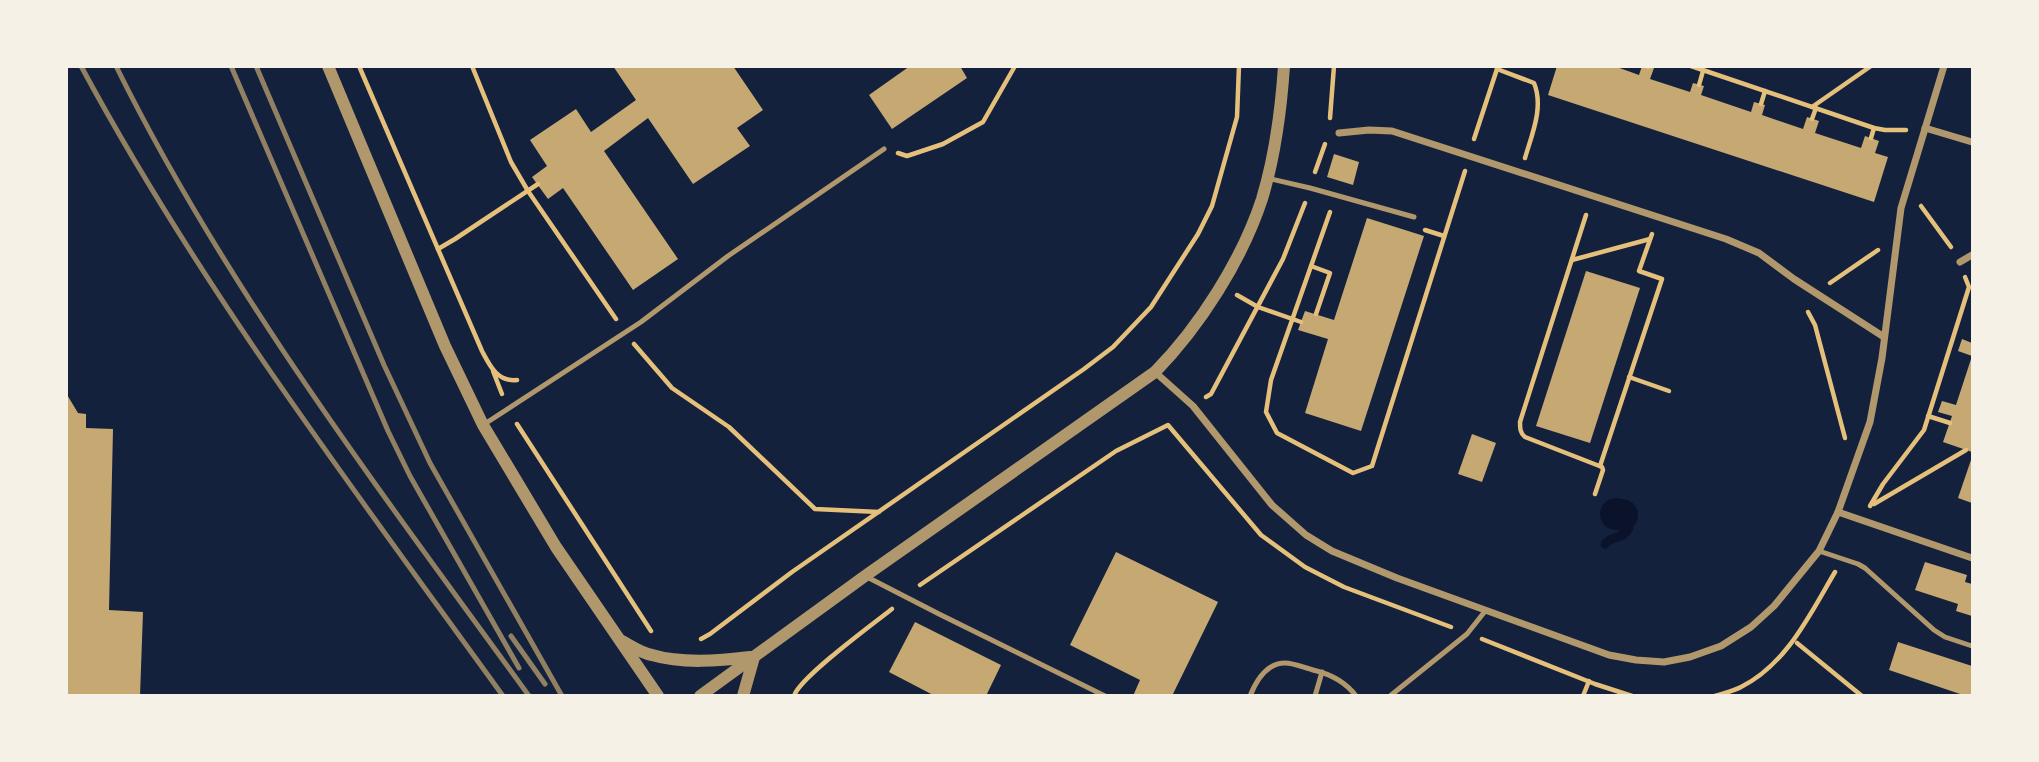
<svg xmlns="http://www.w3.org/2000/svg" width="2039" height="762" font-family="'DM Sans',sans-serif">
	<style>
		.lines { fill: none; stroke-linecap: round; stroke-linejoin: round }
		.stream { stroke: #0b132b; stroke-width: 9 }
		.canal { stroke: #0b132b; stroke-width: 32 }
		.building { fill: #c6a872 }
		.path { stroke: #e5c07b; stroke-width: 4.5 }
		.service { stroke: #b1986c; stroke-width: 5 }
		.minor { stroke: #b1986c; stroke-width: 7 }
		.tertiary { stroke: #b1986c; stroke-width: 12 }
		.rail { stroke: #918062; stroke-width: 5 }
	</style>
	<rect width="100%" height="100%" fill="#14213d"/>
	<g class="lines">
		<path class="stream" d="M1605,544C1611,535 1622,541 1629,528"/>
		<polyline class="canal" points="1616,514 1622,515"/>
	</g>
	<g class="building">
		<polygon points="613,66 733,66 763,110 737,128 750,146 693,184 648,118 604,151 678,259 633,290 563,188 548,199 532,177 547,166 530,140 576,109 591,132 636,100"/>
		<polygon points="910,66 960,66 967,78 892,129 869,95"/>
		<polygon points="1557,66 1614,66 1639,75 1642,66 1648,66 1654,68 1650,79 1690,92 1693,83 1704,86 1701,95 1751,112 1754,102 1765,105 1762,115 1803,129 1807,117 1819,121 1815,133 1861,148 1865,136 1879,141 1875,153 1888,157 1874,202 1548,95"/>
		<polygon points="1334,154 1359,162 1353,185 1327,177"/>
		<polygon points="1367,218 1424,236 1361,431 1305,413 1328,339 1298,330 1305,311 1334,320"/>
		<polygon points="1586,271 1640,288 1590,443 1536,426"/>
		<polygon points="1962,339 1972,343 1972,452 1943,442 1952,416 1938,412 1942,401 1956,405 1972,356 1958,351"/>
		<polygon points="66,393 78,413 86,414 86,428 113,429 109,610 143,612 140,696 66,696"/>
		<polygon points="1472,434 1496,443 1482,482 1458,474"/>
		<polygon points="1972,457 1972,503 1958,498"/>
		<polygon points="1116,552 1218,602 1172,696 1133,696 1140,680 1070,645"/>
		<polygon points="1925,562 1967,575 1965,582 1972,584 1972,616 1956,611 1958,604 1915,590"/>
		<polygon points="915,622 1001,665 986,696 935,696 889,672"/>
		<polygon points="1898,642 1972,666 1972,696 1966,696 1889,670"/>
	</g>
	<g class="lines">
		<g class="path">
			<path d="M359,66L482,351C490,366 497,382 517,380"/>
			<polyline points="472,66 511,162 528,191 616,319"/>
			<polyline points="1691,66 1874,128 1885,130 1906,130"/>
			<polyline points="1648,67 1648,66"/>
			<path d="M1497,69L1534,83C1544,107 1532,134 1525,158"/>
			<polyline points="1699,85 1703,71"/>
			<polyline points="1761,104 1765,91"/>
			<polyline points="1812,107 1871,66"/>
			<polyline points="1330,118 1334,66"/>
			<polyline points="1812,119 1816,108"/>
			<polyline points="1871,138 1874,128"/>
			<polyline points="1474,139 1498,66"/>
			<polyline points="898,153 907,156 943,144 983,122 1015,66"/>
			<polyline points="1315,172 1325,144"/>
			<polyline points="1921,206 1951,247"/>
			<polyline points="1330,212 1271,380 1266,412 1277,433 1353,473 1372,466 1465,171"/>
			<path d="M1586,215L1520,422C1520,428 1520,433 1525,437L1602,467L1603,470L1595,494"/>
			<polyline points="1425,230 1444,236"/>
			<polyline points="438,249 455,239 538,184"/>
			<polyline points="1572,260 1650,239"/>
			<polyline points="1311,266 1330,273 1316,314"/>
			<polyline points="1830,283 1878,250"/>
			<polyline points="1237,295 1258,307 1301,322"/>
			<polyline points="1808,312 1815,325 1845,438"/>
			<polyline points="634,344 672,388 729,427 815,509 879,512"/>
			<polyline points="493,371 502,394"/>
			<polyline points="1629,377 1669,391"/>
			<polyline points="1206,397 1211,394 1283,259 1305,203"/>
			<polyline points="1928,416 1950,423"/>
			<polyline points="517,424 651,631"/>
			<polyline points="1600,466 1662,279 1639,271 1652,234"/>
			<polyline points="1874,504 1966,450"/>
			<polyline points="1870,506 1883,484 1924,430 1969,287 1965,277"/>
			<polyline points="920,585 1116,451 1168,425 1261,535 1305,567 1344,587 1451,627"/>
			<polyline points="701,639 710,634 792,572 1084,369 1113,347 1151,307 1198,234 1212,206 1237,117 1239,66"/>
			<polyline points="1482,639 1595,684 1632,696"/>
			<polyline points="1797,643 1862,696"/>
			<path d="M794,696C799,678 874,623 892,609"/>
			<polyline points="1583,696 1589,681"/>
			<path d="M1715,696C1724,693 1734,691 1741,687C1787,664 1810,614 1835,572"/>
		</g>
		<g class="service">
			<polyline points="1267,178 1310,188 1414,217"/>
			<polyline points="483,425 641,322 728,256 884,149"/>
			<polyline points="1819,551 1858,564 1865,568 1934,630 1945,637 1972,646"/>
			<polyline points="867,577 939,614 1105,696"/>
			<path d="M1250,696C1256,681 1267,663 1285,663C1294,663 1305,668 1313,670C1330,674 1345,681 1356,696"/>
			<polyline points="1315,696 1322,672"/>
			<polyline points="1390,696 1467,634 1486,610"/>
		</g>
		<g class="minor">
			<polyline points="1925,128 1972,142"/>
			<polyline points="1339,133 1369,130 1392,131 1726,239 1759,253 1794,279 1884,337"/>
			<polyline points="1960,262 1972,255"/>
			<polyline points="1155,372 1193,406 1272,505 1306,535 1332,551 1397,578 1609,655 1636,660 1664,662 1690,657 1721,646 1751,627 1774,606 1819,551 1838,512 1870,422 1882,358 1901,208 1944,66"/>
			<polyline points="1838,512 1972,558"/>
		</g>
		<g class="tertiary">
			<polyline points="328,66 445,346 483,425 556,547 658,696"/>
			<path d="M622,641C631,646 641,653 652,655C682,664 719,661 750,657"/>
			<path d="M700,696L865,576L1155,372C1200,326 1242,260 1262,199C1275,156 1281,111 1284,66"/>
			<polyline points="743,696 754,657"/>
		</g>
		<g class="rail">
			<path d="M81,66C201,289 355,491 503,696"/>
			<path d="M116,66C227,291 382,493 529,696"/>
			<polyline points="231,66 388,431 410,476 519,668"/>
			<polyline points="256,66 384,365 430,463 562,696"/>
			<polyline points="511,636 545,684"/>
		</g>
	</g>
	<rect width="2039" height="762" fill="none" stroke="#f6f1e7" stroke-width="136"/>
</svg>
